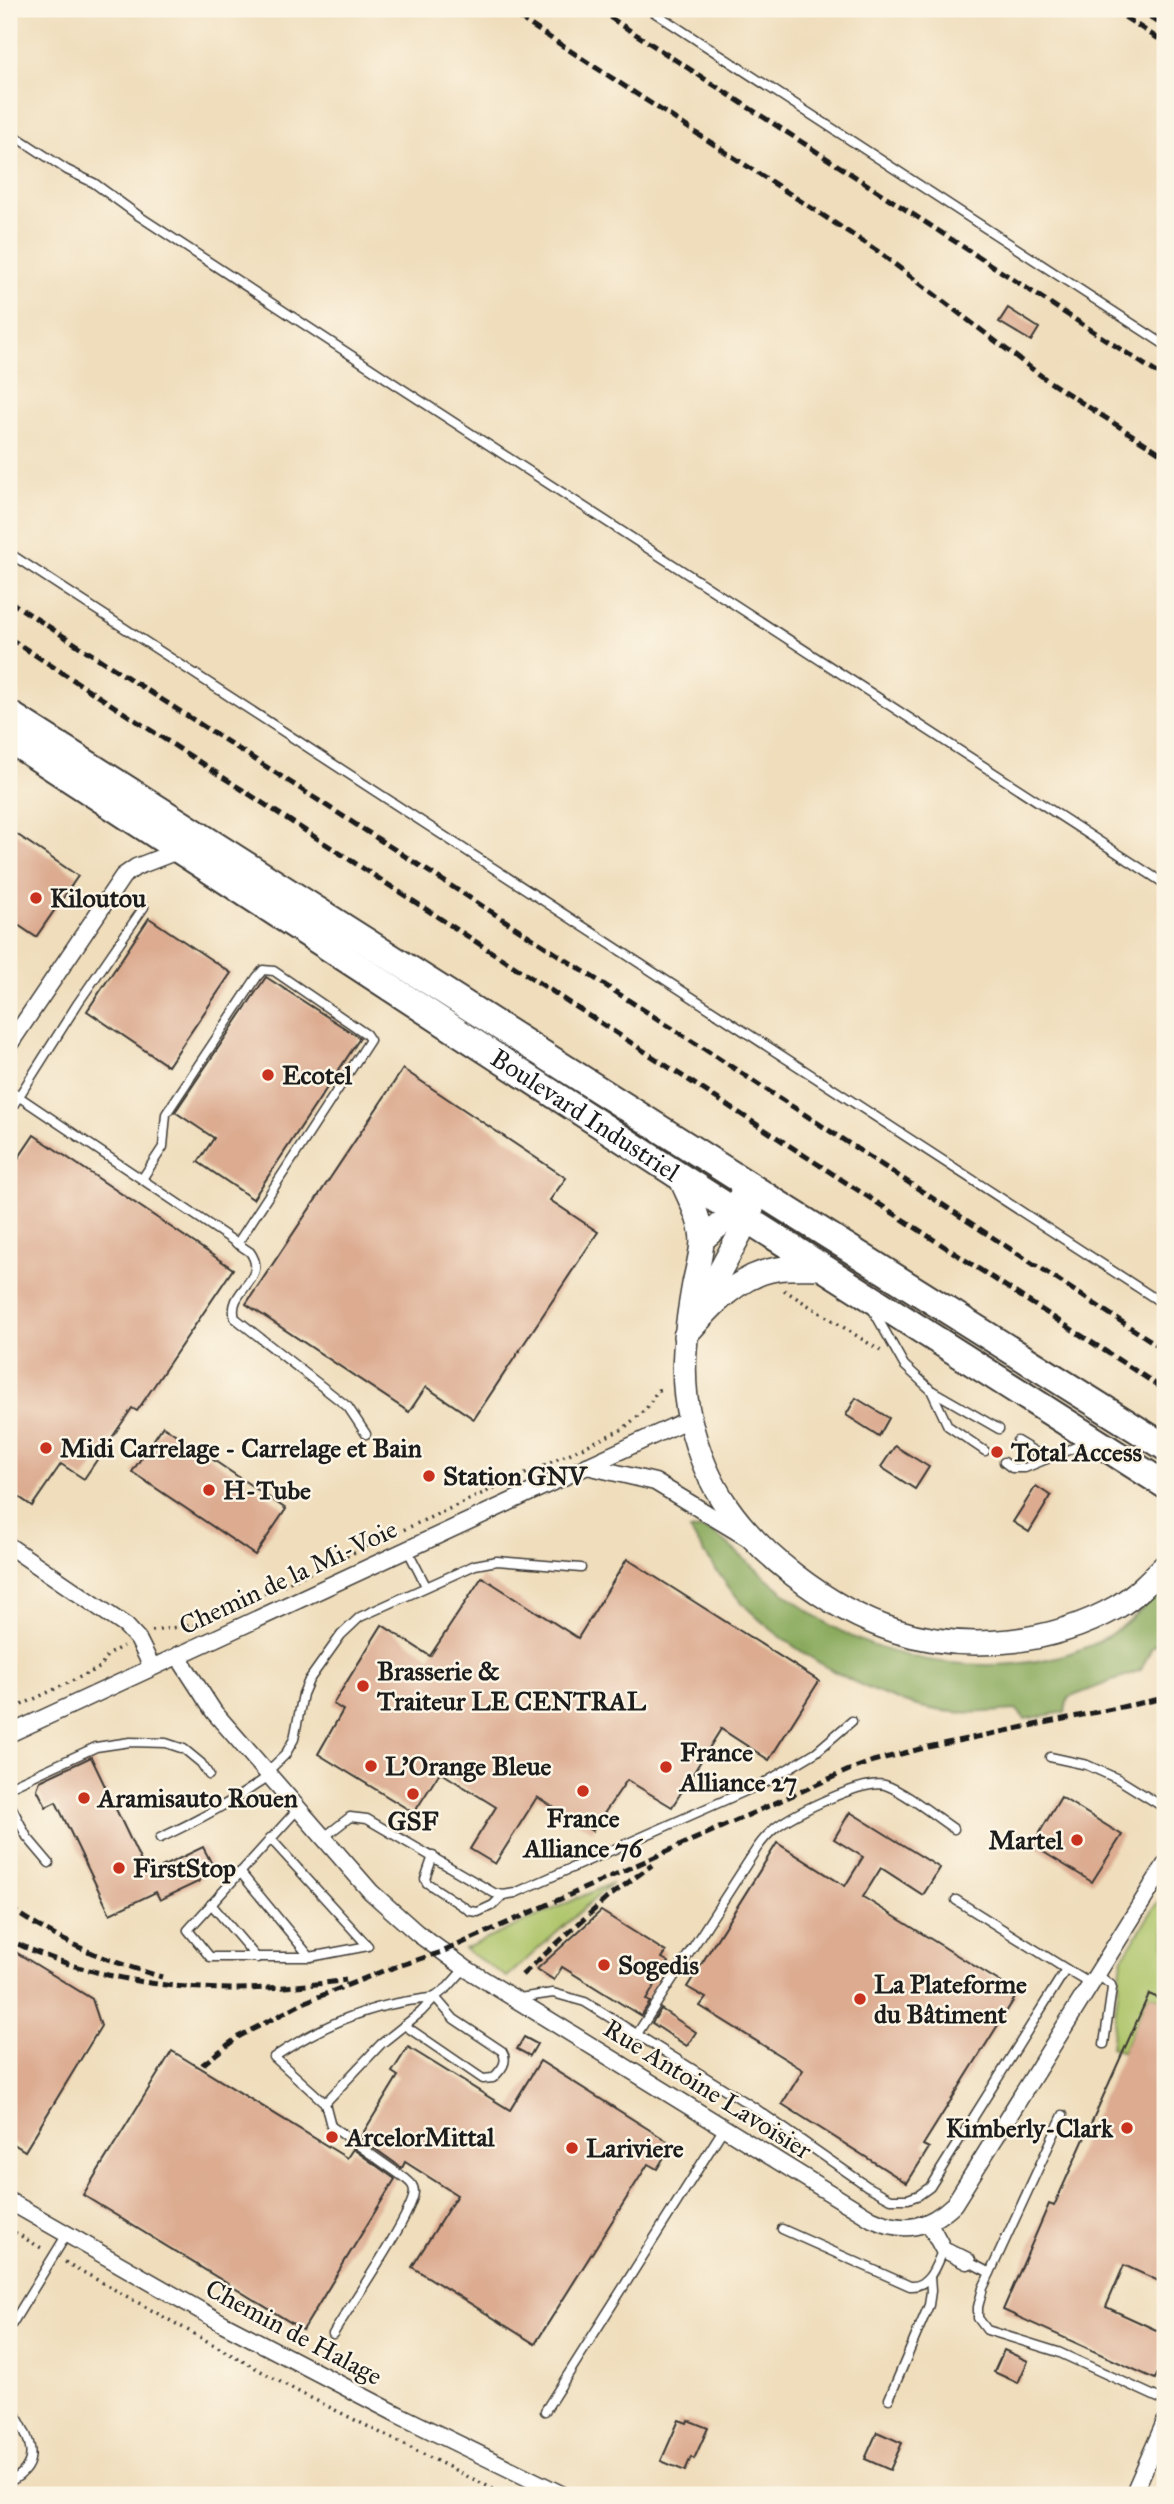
<svg xmlns="http://www.w3.org/2000/svg" width="1174" height="2504" font-family="'IM FELL Great Primer',serif">
	<style>
		.green { fill: #adc469; stroke: #647042; stroke-width: 2 }
		.forest { fill: #8aaa5d; stroke: #53633c; stroke-width: 2 }
		.building { fill: #dcab90 }
		.lines { fill: none; stroke-linecap: round; stroke-linejoin: round }
		.service-casing { stroke: #3c3934; stroke-width: 11 }
		.minor-casing { stroke: #3c3934; stroke-width: 19 }
		.secondary-casing { stroke: #3c3934; stroke-width: 26 }
		.primary-casing { stroke: #3c3934; stroke-width: 30 }
		.path { stroke: #3c3934; stroke-width: 3.5; stroke-dasharray: 2 5; stroke-linecap: butt }
		.service { stroke: #fff; stroke-width: 8 }
		.minor { stroke: #fff; stroke-width: 16 }
		.secondary { stroke: #fff; stroke-width: 23 }
		.primary { stroke: #fff; stroke-width: 26 }
		.rail { stroke: #1c1c1c; stroke-width: 5; stroke-dasharray: 10 5; stroke-linecap: butt }
		.poi-dot { fill: #c8321e; stroke: #fcf5e5; stroke-width: 2.5 }
		.labels { text-anchor: middle; stroke-width: 5; stroke-linejoin: round; paint-order: stroke }
		.poi-label { font-size: 26px; font-weight: bold; fill: #1c1c1c; stroke: #fcf5e5; text-anchor: start }
		.street-label { font-size: 26px; fill: #1c1c1c; stroke: #fcf5e5 }
	</style>
	<rect width="100%" height="100%" fill="#fcf5e5"/>
	<filter id="ink" filterUnits="userSpaceOnUse"><feTurbulence type="fractalNoise" baseFrequency=".0143" numOctaves="2"/><feDisplacementMap in="SourceGraphic" scale="14" xChannelSelector="R" yChannelSelector="G"/><feConvolveMatrix kernelMatrix="1 2 1 2 8 2 1 2 1" color-interpolation-filters="sRGB"/></filter>
	<filter id="wash" filterUnits="userSpaceOnUse"><feTurbulence type="fractalNoise" baseFrequency=".00686" numOctaves="4" result="noise"/><feDisplacementMap in="SourceGraphic" scale="28" xChannelSelector="R" yChannelSelector="G"/><feGaussianBlur stdDeviation="1.57" result="paint"/><feColorMatrix in="noise" values="0 0 0 0 0 0 0 0 0 0 0 0 0 0 0 0 0 1.4 0 .05"/><feComposite in="paint" operator="in"/></filter>
	<g filter="url(#wash)">
		<rect width="100%" height="100%" fill="#efddbb"/>
		<g class="green">
			<polygon points="612,1883 507,1977 464,1949"/>
			<polygon points="1165,1890 1165,2001 1149,1994 1123,2052 1111,2047 1122,1959"/>
		</g>
		<path class="forest" d="M701,1529L714,1533C753,1565 790,1602 835,1628C906,1668 1016,1678 1092,1645C1120,1632 1144,1607 1165,1585V1639L1152,1647L1141,1670L1068,1698L1065,1712L1025,1719L1017,1710C996,1711 974,1714 953,1712C883,1707 782,1649 736,1596C719,1576 705,1553 690,1531Z"/>
		<g id="blocks">
			<g class="building">
				<polygon points="1008,308 1039,328 1031,341 999,322"/>
				<polygon points="9,829 78,876 36,937 9,919"/>
				<polygon points="149,918 231,973 168,1066 87,1011"/>
				<polygon points="266,977 360,1038 253,1199 198,1162 214,1138 175,1112"/>
				<polygon points="403,1069 566,1178 550,1200 598,1232 474,1419 426,1387 409,1412 246,1304"/>
				<polygon points="34,1135 233,1269 137,1411 132,1408 84,1479 61,1464 32,1506 9,1490 9,1172"/>
				<polygon points="856,1398 889,1418 879,1436 846,1415"/>
				<polygon points="163,1426 286,1509 255,1555 132,1472"/>
				<polygon points="895,1446 929,1467 915,1489 881,1467"/>
				<polygon points="1036,1486 1051,1496 1029,1532 1013,1522"/>
				<polygon points="627,1559 819,1681 769,1760 721,1729 672,1807 627,1780 592,1831 537,1797 495,1864 470,1849 496,1807 440,1772 414,1813 318,1754 343,1710 333,1704 382,1625 430,1656 482,1577 578,1638"/>
				<polygon points="91,1757 147,1874 203,1847 213,1866 198,1882 160,1900 156,1892 110,1914 56,1802 46,1807 37,1789 40,1781"/>
				<polygon points="1061,1797 1122,1835 1092,1882 1032,1845"/>
				<polygon points="850,1812 940,1868 923,1895 881,1868 863,1897 1018,1993 923,2145 929,2148 907,2183 782,2104 803,2070 700,2006 706,1998 687,1987 777,1843 845,1886 863,1857 834,1839"/>
				<polygon points="601,1911 666,1952 662,1958 669,1962 646,2000 650,2002 641,2016 562,1967 554,1980 537,1969"/>
				<polygon points="9,1948 92,1999 101,2026 25,2151 9,2141"/>
				<polygon points="1149,1994 1165,2001 1165,2284 1124,2265 1106,2307 1165,2334 1165,2358 1155,2379 1003,2310 1049,2204 1054,2206"/>
				<polygon points="661,2009 696,2032 687,2046 652,2023"/>
				<polygon points="524,2037 537,2044 530,2056 517,2049"/>
				<polygon points="408,2047 510,2110 540,2061 672,2144 657,2169 648,2164 535,2344 412,2267 457,2195 405,2162 402,2168 360,2138 398,2076 392,2072"/>
				<polygon points="172,2051 347,2158 353,2149 395,2179 303,2330 83,2195"/>
				<polygon points="1004,2350 1028,2361 1018,2383 994,2372"/>
				<polygon points="679,2420 687,2423 688,2420 708,2428 694,2459 691,2457 685,2471 661,2461"/>
				<polygon points="877,2432 902,2443 890,2470 865,2459"/>
			</g>
		</g>
	</g>
	<g filter="url(#ink)">
		<use href="#blocks" fill-opacity="0" stroke="#3c3934" stroke-width="2"/>
		<g class="lines">
			<g class="service-casing">
				<g id="service">
					<polyline points="649,9 1165,345"/>
					<polyline points="9,132 67,170 94,183 139,216 401,388 1165,884"/>
					<polyline points="9,553 1165,1305"/>
					<path d="M9,1090L250,1252C270,1280 226,1290 235,1318L348,1407L366,1434"/>
					<polyline points="9,1112 78,1003 144,907"/>
					<polyline points="142,1179 163,1147 166,1114 257,977 263,970 274,971 366,1034 370,1040 237,1244"/>
					<polyline points="873,1310 904,1365 931,1390 948,1426 985,1451"/>
					<polyline points="931,1390 999,1429"/>
					<polyline points="1017,1441 1047,1459"/>
					<polyline points="1004,1462 1012,1468 1025,1468 1088,1442"/>
					<polyline points="407,1549 426,1586"/>
					<polyline points="1050,1757 1087,1765 1118,1779 1165,1808"/>
					<polyline points="267,1772 285,1755 294,1739 303,1694 309,1680 341,1635 360,1617 475,1565 497,1561 581,1568"/>
					<polyline points="9,1787 96,1747 130,1742 166,1743 184,1749 201,1763 209,1775"/>
					<polyline points="9,1802 27,1837 49,1863"/>
					<path d="M160,1838C199,1820 235,1801 270,1775"/>
					<polyline points="270,1838 368,1946 310,1957 210,1957 188,1930 298,1809"/>
					<polyline points="323,1838 350,1817 367,1819 494,1893 503,1895 515,1893 766,1782 816,1752 852,1721"/>
					<polyline points="433,1856 425,1879 427,1883 470,1911 478,1912 493,1905 503,1895"/>
					<polyline points="240,1872 310,1957"/>
					<polyline points="956,1900 1066,1969"/>
					<polyline points="211,1904 257,1958"/>
					<polyline points="1098,1975 1111,1985 1112,1988 1104,2044"/>
					<path d="M435,1997L421,2012L381,2044L325,2103L274,2057C313,2031 357,2010 403,2002C414,2000 425,1999 435,1997Z"/>
					<polyline points="519,1998 553,1993 585,2002 755,2108 867,2186 891,2199 908,2199 919,2195 930,2187 1066,1969 1091,1984"/>
					<path d="M404,2025L483,2079L493,2078C501,2070 509,2062 502,2051L454,2019L435,1997L448,1987L465,1968"/>
					<path d="M637,2034L757,1848C762,1841 768,1834 775,1828C793,1814 863,1779 885,1785C904,1791 936,1817 954,1829"/>
					<path d="M325,2103L331,2126L406,2179C411,2183 414,2186 414,2192C413,2214 348,2309 333,2334"/>
					<polyline points="1063,2115 983,2288 978,2307 978,2318 987,2330 1058,2352 1165,2401"/>
					<path d="M782,2229L910,2286C930,2288 936,2264 943,2249"/>
					<polyline points="967,2261 990,2273"/>
					<polyline points="9,2329 67,2234"/>
					<polyline points="889,2399 929,2305 931,2291 930,2277"/>
					<path d="M9,2403C24,2431 49,2462 9,2482"/>
					<polyline points="545,2411 724,2128"/>
				</g>
			</g>
			<g class="minor-casing">
				<g id="minor">
					<polyline points="9,1045 123,876 136,867 180,850"/>
					<polyline points="587,1466 655,1482 746,1537"/>
					<polyline points="9,1546 126,1626 138,1639 152,1667"/>
					<path d="M180,1654L183,1664L214,1712L371,1892L417,1933L465,1968L872,2219C905,2234 928,2228 954,2204L1165,1865"/>
					<polyline points="9,1734 689,1419"/>
					<polyline points="9,2201 224,2324 399,2415 563,2495"/>
					<polyline points="929,2223 943,2249 967,2261"/>
					<polyline points="1133,2495 1165,2422"/>
				</g>
			</g>
			<g class="secondary-casing">
				<g id="secondary">
					<path d="M680,1177C688,1196 702,1220 702,1242C701,1256 697,1270 694,1284C686,1329 679,1375 690,1420C706,1489 739,1532 794,1575C825,1599 858,1619 896,1631C966,1653 1052,1644 1117,1607C1135,1596 1150,1581 1165,1566"/>
					<polyline points="702,1240 721,1224 752,1209"/>
					<polyline points="703,1311 714,1282 740,1234 742,1181"/>
					<path d="M685,1336C710,1307 738,1275 777,1269C792,1267 807,1268 822,1268"/>
				</g>
			</g>
			<g class="primary-casing">
				<g id="primary">
					<polyline points="9,714 772,1200 1165,1447"/>
					<path id="s1" d="M9,739L676,1174L1165,1485"/>
				</g>
			</g>
			<g class="path">
				<polyline points="784,1290 881,1351"/>
				<polyline points="152,1631 198,1624 623,1429 646,1409 658,1390 664,1389"/>
				<polyline points="9,1711 101,1667 107,1655 123,1646"/>
				<polyline points="9,2229 43,2249"/>
				<polyline points="65,2262 295,2390 505,2495"/>
			</g>
			<use href="#service" class="service"/>
			<use href="#minor" class="minor"/>
			<use href="#secondary" class="secondary"/>
			<use href="#primary" class="primary"/>
			<g class="rail">
				<polyline points="506,9 876,250 1048,381 1165,456"/>
				<polyline points="597,9 1165,378"/>
				<polyline points="1112,9 1165,43"/>
				<polyline points="1137,9 1165,26"/>
				<polyline points="1160,9 1165,12"/>
				<polyline points="9,601 712,1054 1165,1350"/>
				<polyline points="9,638 1165,1390"/>
				<path d="M9,1907C56,1941 107,1961 162,1977"/>
				<path d="M18,1944C121,1992 235,1997 346,1980"/>
				<polyline points="522,1975 607,1898 652,1865"/>
				<polyline points="202,2065 238,2037 303,2003 383,1971 442,1952 849,1770 873,1761 928,1747 1165,1698"/>
			</g>
		</g>
	</g>
	<g class="poi-dot">
		<circle cx="36" cy="898" r="7"/>
		<circle cx="268" cy="1075" r="7"/>
		<circle cx="46" cy="1448" r="7"/>
		<circle cx="997" cy="1452" r="7"/>
		<circle cx="429" cy="1476" r="7"/>
		<circle cx="209" cy="1490" r="7"/>
		<circle cx="363" cy="1686" r="7"/>
		<circle cx="371" cy="1766" r="7"/>
		<circle cx="666" cy="1767" r="7"/>
		<circle cx="583" cy="1791" r="7"/>
		<circle cx="413" cy="1794" r="7"/>
		<circle cx="84" cy="1798" r="7"/>
		<circle cx="1077" cy="1840" r="7"/>
		<circle cx="119" cy="1868" r="7"/>
		<circle cx="604" cy="1965" r="7"/>
		<circle cx="860" cy="1999" r="7"/>
		<circle cx="1127" cy="2128" r="7"/>
		<circle cx="332" cy="2137" r="7"/>
		<circle cx="572" cy="2148" r="7"/>
	</g>
	<g class="labels">
		<g class="poi-label">
			<text x="50" y="907">Kiloutou</text>
			<text x="282" y="1084">Ecotel</text>
			<text x="60" y="1457">Midi Carrelage - Carrelage et Bain</text>
			<text x="1011" y="1461">Total Access</text>
			<text x="443" y="1485">Station GNV</text>
			<text x="223" y="1499">H-Tube</text>
			<text x="377" y="1680">Brasserie &amp;<tspan x="377" dy="30">Traiteur LE CENTRAL</tspan></text>
			<text x="680" y="1761">France<tspan x="680" dy="30">Alliance 27</tspan></text>
			<text x="385" y="1775">L'Orange Bleue</text>
			<text x="98" y="1807">Aramisauto Rouen</text>
			<text x="583" y="1827" text-anchor="middle">France<tspan x="583" dy="30">Alliance 76</tspan></text>
			<text x="413" y="1830" text-anchor="middle">GSF</text>
			<text x="1063" y="1849" text-anchor="end">Martel</text>
			<text x="133" y="1877">FirstStop</text>
			<text x="618" y="1974">Sogedis</text>
			<text x="874" y="1993">La Plateforme<tspan x="874" dy="30">du Bâtiment</tspan></text>
			<text x="1113" y="2137" text-anchor="end">Kimberly-Clark</text>
			<text x="346" y="2146">ArcelorMittal</text>
			<text x="586" y="2157">Lariviere</text>
		</g>
		<g class="street-label">
			<text dy="9" stroke="none"><textPath href="#s1" startOffset="688">Boulevard Industriel</textPath></text>
			<text transform="translate(288 1577) rotate(-25)" y="9">Chemin de la Mi-Voie</text>
			<text transform="translate(708 2089) rotate(32)" y="9">Rue Antoine Lavoisier</text>
			<text transform="translate(294 2332) rotate(28)" y="9">Chemin de Halage</text>
		</g>
	</g>
	<rect width="1174" height="2504" fill="none" stroke="#fcf5e5" stroke-width="35"/>
</svg>
